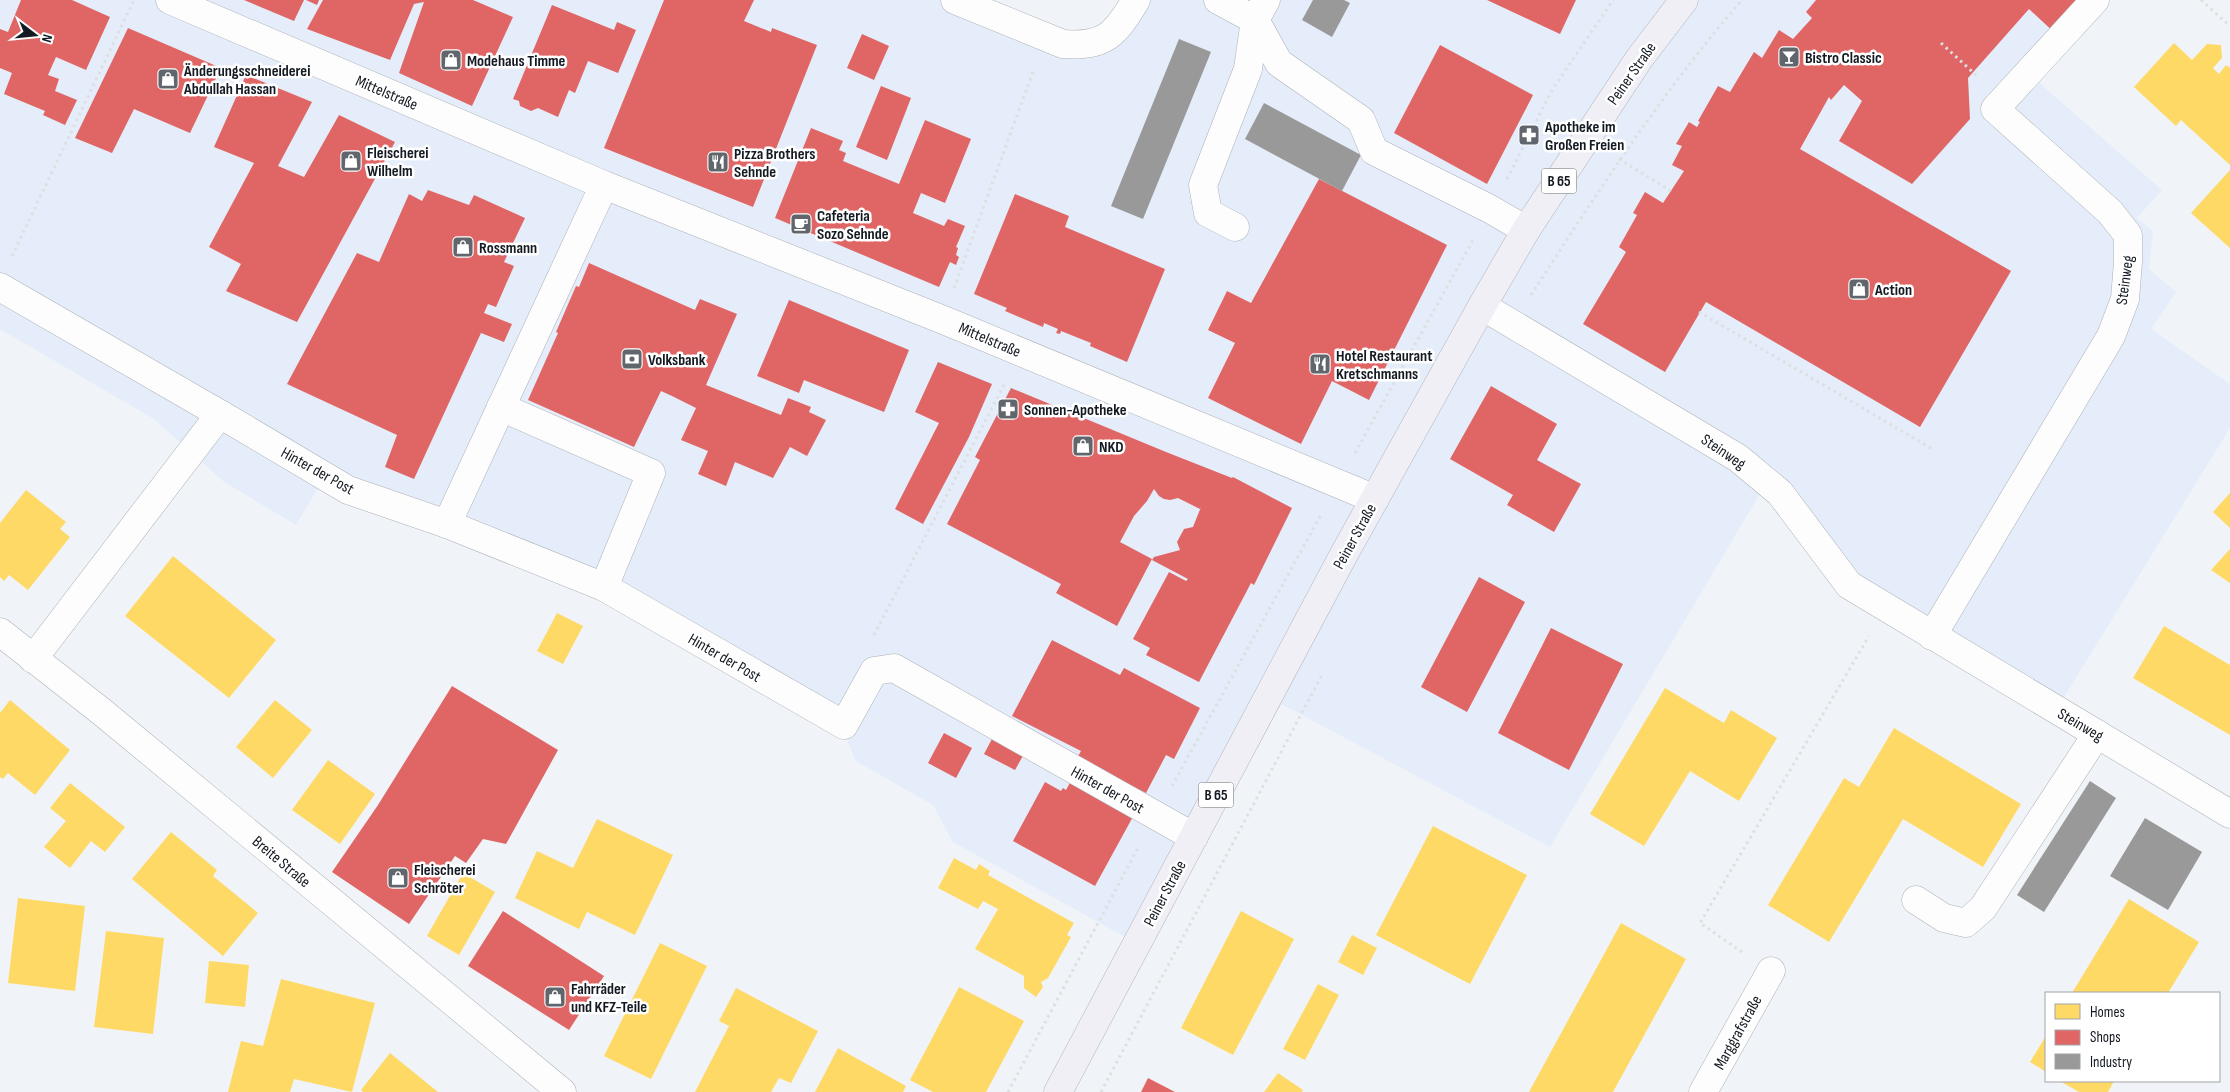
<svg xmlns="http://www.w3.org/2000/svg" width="2230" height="1092" font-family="'Sofia Sans Condensed',sans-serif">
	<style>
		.built { fill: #e4edf9 }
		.homes { fill: #ffd966 }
		.shops { fill: #e06666 }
		.industry { fill: #999 }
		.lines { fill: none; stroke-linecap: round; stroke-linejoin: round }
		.minor-casing { stroke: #adb1b7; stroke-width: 29 }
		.major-casing { stroke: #b4b5c0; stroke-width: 29 }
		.path { stroke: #dddfe0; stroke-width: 3; stroke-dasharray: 2.5 4; stroke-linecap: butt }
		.minor { stroke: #fdfdfe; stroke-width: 28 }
		.major { stroke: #efeff5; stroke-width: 28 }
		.labels { text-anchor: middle; stroke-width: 5; stroke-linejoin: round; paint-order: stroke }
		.shield { fill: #fff; stroke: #5a5f64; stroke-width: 1 }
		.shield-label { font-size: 15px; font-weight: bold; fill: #141a22 }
		.poi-label { font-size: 16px; font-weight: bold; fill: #141a22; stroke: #fff; text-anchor: start }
		.street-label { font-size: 16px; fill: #141a22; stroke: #fff }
	</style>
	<rect width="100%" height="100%" fill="#f0f4f8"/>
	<polygon class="built" points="0,0 953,0 1085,45 1135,0 2096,0 2029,74 2162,190 2137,218 2153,231 2149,269 2176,292 2151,329 2230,384 2230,428 2056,710 1847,586 1767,482 1550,847 1268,697 1136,943 953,842 933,805 856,761 839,722 595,584 327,478 315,493 296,525 224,482 154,419 0,329"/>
	<g class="homes">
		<polygon points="2174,43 2192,60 2207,44 2221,45 2222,58 2213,68 2219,74 2226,65 2230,68 2230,165 2181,120 2176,126 2134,87"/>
		<polygon points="2230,170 2230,248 2191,213"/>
		<polygon points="26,490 66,522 60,529 70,537 28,590 9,575 4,581 0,577 0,523"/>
		<polygon points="2230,493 2230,528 2213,512"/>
		<polygon points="2230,549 2230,583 2211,570"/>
		<polygon points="173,556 276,640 229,698 125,616"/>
		<polygon points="557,613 583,626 563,664 537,651"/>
		<polygon points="2164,626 2230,665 2230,735 2133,678"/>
		<polygon points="1665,688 1724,723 1731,710 1777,738 1739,801 1690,771 1644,846 1590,814"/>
		<polygon points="10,700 70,750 35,795 8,773 3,779 0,777 0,713"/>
		<polygon points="275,700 312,730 273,778 236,747"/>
		<polygon points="1894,728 2021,804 1983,867 1903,819 1829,942 1768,905 1844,778 1859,787"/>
		<polygon points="328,760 375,794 340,844 292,810"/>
		<polygon points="70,783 125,827 105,852 91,841 70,868 44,847 66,821 50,808"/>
		<polygon points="597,819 673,855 635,935 587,912 579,929 515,898 537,851 573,868"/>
		<polygon points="1433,826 1527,875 1470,984 1376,935"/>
		<polygon points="171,832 217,870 213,876 258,913 223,956 132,879"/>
		<polygon points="954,858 976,870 979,864 990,871 988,875 1074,923 1067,935 1071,937 1048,978 1041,982 1043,987 1036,997 1024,988 1024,976 975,949 998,909 983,901 978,909 938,888"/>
		<polygon points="463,873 495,892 459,955 427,936"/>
		<polygon points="18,898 85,906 75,991 8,983"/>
		<polygon points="2129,899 2199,942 2168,993 2072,993"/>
		<polygon points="1241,911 1294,939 1233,1055 1181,1028"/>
		<polygon points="1621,923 1686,959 1613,1092 1529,1092"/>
		<polygon points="106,931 164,938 153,1034 94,1027"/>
		<polygon points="1352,935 1377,948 1363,975 1338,962"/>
		<polygon points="660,943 707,966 651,1079 604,1056"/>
		<polygon points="209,961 249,965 245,1007 205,1003"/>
		<polygon points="281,979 375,1003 352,1092 294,1079 290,1092 228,1092 241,1041 263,1046"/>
		<polygon points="1318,984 1339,995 1305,1060 1283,1049"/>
		<polygon points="959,987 1024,1021 986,1092 933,1092 910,1080"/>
		<polygon points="736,988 818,1031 791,1083 779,1078 771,1092 695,1092 729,1026 719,1021"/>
		<polygon points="2046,1036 2046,1072 2030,1062"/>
		<polygon points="838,1048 906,1086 903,1092 815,1092"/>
		<polygon points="390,1053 438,1092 363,1092 361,1090"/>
		<polygon points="1278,1073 1303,1090 1302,1092 1264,1092"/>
		<polygon points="2060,1081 2114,1081 2108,1092 2079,1092"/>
	</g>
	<g class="shops">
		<polygon points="21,0 72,0 110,17 86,70 56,57 48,75 59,79 55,91 77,100 65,125 43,115 45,111 4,94 12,73 0,68 0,29 8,32"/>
		<polygon points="244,0 304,0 294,21"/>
		<polygon points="306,0 319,0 317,5"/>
		<polygon points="323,0 473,0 513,17 472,106 399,73 424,2 414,4 390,60 307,29"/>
		<polygon points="664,0 754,0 744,21 771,32 772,28 817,45 753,207 604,148"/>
		<polygon points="1487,0 1576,0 1560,34"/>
		<polygon points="1816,0 2089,0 2057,35 2029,9 1968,78 1970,119 1912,184 1839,141 1862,101 1844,85 1831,100 1829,97 1800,149 2011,271 1920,427 1706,302 1665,372 1583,324 1626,252 1619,247 1637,215 1633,213 1645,192 1663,203 1684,171 1672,165 1682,146 1676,144 1689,122 1697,127 1700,122 1698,121 1718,86 1730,92 1754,52 1762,58 1779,30 1793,39 1812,18 1806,12"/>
		<polygon points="552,5 614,30 617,22 636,30 618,73 588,61 575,93 569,90 558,117 538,108 531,111 520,106 519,101 513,99"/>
		<polygon points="128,28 221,68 190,133 134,109 112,153 75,138"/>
		<polygon points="862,34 889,46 874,80 847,68"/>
		<polygon points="1440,45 1533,95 1487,184 1394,133"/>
		<polygon points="246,75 312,102 278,166 304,177 339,115 395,142 297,322 226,291 241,264 209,247 254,163 214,147"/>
		<polygon points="881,86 911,98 887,160 856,147"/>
		<polygon points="925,120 971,139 945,203 921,193 913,213 944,226 948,219 965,226 956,247 958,248 956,255 959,257 956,265 950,262 939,287 775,218 811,128 843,141 839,150 846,153 843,161 899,184"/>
		<polygon points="1319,179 1447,245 1369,400 1332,381 1301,444 1208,398 1235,343 1208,330 1227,291 1251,303"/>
		<polygon points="428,190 469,205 474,195 525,218 504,262 514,266 496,307 488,304 484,313 512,324 504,342 481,333 414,479 385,467 397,435 287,384 357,253 379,262 409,194 422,201"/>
		<polygon points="1015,194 1069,216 1065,227 1165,269 1127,362 1090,346 1091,343 1061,331 1060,334 1056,333 1058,329 1044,323 1043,327 1005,311 1007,308 974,294"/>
		<polygon points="589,263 695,310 700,299 737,314 706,385 781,415 788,398 811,407 809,412 826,420 807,456 790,447 773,478 735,462 726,486 698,474 708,451 681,440 696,408 672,396 661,391 634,447 528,400 558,333 556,332 576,286 579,287"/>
		<polygon points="789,300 909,350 884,412 804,380 799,393 757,376"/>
		<polygon points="938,362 992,384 969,437 923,524 895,509 939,423 915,412"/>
		<polygon points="1491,386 1557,424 1537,460 1581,484 1554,532 1507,505 1513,495 1450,459"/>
		<polygon points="1011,388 1166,452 1232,478 1233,477 1292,508 1254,585 1251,583 1199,682 1146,655 1150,648 1133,639 1169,572 1186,581 1188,579 1152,560 1154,557 1180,550 1177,542 1184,529 1193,527 1201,507 1200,509 1178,498 1170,500 1164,499 1159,496 1154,489 1147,501 1134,516 1120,542 1152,559 1117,626 1056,593 1061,584 947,524 980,460 975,457"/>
		<polygon points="1479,577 1525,602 1467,712 1421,687"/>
		<polygon points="1551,628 1623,664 1569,770 1498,733"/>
		<polygon points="1052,640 1120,675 1124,668 1200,708 1174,759 1166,755 1146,793 1077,758 1081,751 1012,716"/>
		<polygon points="452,686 558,750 506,844 483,839 466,863 455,856 409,924 332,872 378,805"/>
		<polygon points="944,733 972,748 956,778 928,763"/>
		<polygon points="993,737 1024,754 1015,770 984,754"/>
		<polygon points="1072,779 1135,813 1095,886 1013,841 1045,782 1061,791 1063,788 1066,790"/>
		<polygon points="503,911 604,976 569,1030 468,966"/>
		<polygon points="1148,1078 1175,1092 1141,1092"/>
	</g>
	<g class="industry">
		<polygon points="1313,0 1344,0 1350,3 1332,37 1302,20"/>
		<polygon points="1179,39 1211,52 1143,219 1111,206"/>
		<polygon points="1264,103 1361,155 1342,191 1245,139"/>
		<polygon points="2090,781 2116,798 2044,912 2017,895"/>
		<polygon points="2145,818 2202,852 2168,910 2110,876"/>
	</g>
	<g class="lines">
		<g class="minor-casing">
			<g id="minor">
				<polyline points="170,0 604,185 946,321 1375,499"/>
				<path d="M955,0L1063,44C1105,47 1115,35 1136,0"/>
				<polyline points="1218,0 1255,20 1266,0"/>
				<polyline points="1255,20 1279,63 1361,120 1374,151 1490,209 1526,230"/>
				<polyline points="1235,227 1208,213 1203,185 1248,69 1255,20"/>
				<polyline points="0,287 220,414"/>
				<polyline points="1482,306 1738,458 1780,493 1849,585 2230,814"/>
				<polyline points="501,407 651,473 604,587"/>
				<polyline points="447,524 604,185"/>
				<polyline points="0,632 102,712 562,1092"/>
				<polyline points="1932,636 2111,336 2125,299 2128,262 2128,235 2110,212 1995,109 2095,0"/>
				<polyline points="33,659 220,414 348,490 447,524 604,587 844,725 874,671 894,668 1194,837"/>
				<polyline points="1916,900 1944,918 1966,923 1983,908 2097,734"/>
				<polyline points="1703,1092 1771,971"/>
			</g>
		</g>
		<g class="major-casing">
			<polyline id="major" points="1058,1092 1343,556 1482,306 1526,230 1639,59 1684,0"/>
		</g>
		<g class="path">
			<polyline points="2201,0 2230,26"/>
			<polyline points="1941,43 1977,76"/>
			<polyline points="1619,159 1671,191"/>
			<polyline points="1507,179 1552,90 1613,0"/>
			<polyline points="12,256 134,0"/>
			<polyline points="954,288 1034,69"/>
			<path d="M1531,295C1597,193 1662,92 1742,0"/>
			<polyline points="1699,312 1934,450"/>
			<polyline points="1355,453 1473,240"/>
			<polyline points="874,635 1005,383"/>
			<polyline points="1172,786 1322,513"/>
			<polyline points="1742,952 1700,923 1869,636"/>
			<polyline points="1008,1092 1139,846"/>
			<polyline points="1101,1092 1323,673"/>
		</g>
		<use href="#minor" class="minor"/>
		<use href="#major" class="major"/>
	</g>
	<defs>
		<g id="bar-square" transform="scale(1.125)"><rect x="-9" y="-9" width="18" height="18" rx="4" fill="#61666d" stroke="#fff"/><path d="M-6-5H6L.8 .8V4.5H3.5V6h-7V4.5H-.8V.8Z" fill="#fff"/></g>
		<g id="shop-square" transform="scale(1.125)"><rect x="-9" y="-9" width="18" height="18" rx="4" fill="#61666d" stroke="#fff"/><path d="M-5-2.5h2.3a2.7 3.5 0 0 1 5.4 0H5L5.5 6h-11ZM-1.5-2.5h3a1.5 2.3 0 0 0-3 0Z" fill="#fff"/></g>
		<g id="pharmacy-square" transform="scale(1.125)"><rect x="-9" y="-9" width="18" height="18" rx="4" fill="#61666d" stroke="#fff"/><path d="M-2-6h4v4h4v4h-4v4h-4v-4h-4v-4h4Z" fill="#fff"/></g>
		<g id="restaurant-square" transform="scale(1.125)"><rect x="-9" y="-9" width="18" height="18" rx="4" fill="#61666d" stroke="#fff"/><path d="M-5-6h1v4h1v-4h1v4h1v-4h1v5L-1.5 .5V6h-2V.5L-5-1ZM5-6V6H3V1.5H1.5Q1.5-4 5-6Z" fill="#fff"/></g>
		<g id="cafe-square" transform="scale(1.125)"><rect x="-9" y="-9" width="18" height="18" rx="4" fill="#61666d" stroke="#fff"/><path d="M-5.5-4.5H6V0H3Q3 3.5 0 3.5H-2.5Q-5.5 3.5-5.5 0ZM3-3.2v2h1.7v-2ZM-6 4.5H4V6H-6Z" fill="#fff"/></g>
		<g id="bank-square" transform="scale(1.125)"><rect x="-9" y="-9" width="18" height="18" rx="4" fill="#61666d" stroke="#fff"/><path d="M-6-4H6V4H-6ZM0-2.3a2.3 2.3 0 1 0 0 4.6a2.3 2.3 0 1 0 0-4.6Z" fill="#fff"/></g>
	</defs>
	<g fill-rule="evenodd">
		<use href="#bar-square" x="1789" y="57"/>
		<use href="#shop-square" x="451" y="60"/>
		<use href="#shop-square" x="168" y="79"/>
		<use href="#pharmacy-square" x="1529" y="135"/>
		<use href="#shop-square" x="351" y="161"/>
		<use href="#restaurant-square" x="718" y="162"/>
		<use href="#cafe-square" x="801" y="224"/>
		<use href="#shop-square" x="463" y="247"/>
		<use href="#shop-square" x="1859" y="289"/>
		<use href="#bank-square" x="632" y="359"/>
		<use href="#restaurant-square" x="1320" y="364"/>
		<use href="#pharmacy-square" x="1008" y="409"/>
		<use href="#shop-square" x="1083" y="446"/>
		<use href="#shop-square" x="398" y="878"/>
		<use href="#shop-square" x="555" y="997"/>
	</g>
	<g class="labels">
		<g class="shield">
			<rect x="1541.5" y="168.5" width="35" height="25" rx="4"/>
			<rect x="1198.5" y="782.5" width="35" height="25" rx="4"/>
		</g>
		<g class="shield-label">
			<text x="1559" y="186">B 65</text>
			<text x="1216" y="800">B 65</text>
		</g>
		<g class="poi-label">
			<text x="1805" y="63">Bistro Classic</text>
			<text x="467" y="66">Modehaus Timme</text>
			<text x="184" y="76">Änderungsschneiderei<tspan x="184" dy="18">Abdullah Hassan</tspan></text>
			<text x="1545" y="132">Apotheke im<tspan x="1545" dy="18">Großen Freien</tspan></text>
			<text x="367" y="158">Fleischerei<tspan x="367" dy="18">Wilhelm</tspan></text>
			<text x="734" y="159">Pizza Brothers<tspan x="734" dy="18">Sehnde</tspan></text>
			<text x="817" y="221">Cafeteria<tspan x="817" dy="18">Sozo Sehnde</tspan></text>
			<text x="479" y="253">Rossmann</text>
			<text x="1875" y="295">Action</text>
			<text x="1336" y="361">Hotel Restaurant<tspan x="1336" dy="18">Kretschmanns</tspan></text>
			<text x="648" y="365">Volksbank</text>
			<text x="1024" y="415">Sonnen-Apotheke</text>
			<text x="1099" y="452">NKD</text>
			<text x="414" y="875">Fleischerei<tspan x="414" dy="18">Schröter</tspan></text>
			<text x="571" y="994">Fahrräder<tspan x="571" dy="18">und KFZ-Teile</tspan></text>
		</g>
		<g class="street-label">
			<text transform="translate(1631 73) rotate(-55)" y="6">Peiner Straße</text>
			<text transform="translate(387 92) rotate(23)" y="6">Mittelstraße</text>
			<text transform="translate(2124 280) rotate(-82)" y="6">Steinweg</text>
			<text transform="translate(990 339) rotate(23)" y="6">Mittelstraße</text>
			<text transform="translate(1724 451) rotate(34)" y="6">Steinweg</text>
			<text transform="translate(318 470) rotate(29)" y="6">Hinter der Post</text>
			<text transform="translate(1354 536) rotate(-61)" y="6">Peiner Straße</text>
			<text transform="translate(725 657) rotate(30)" y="6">Hinter der Post</text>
			<text transform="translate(2081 724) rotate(30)" y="6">Steinweg</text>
			<text transform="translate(1108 789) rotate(29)" y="6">Hinter der Post</text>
			<text transform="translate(282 861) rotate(40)" y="6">Breite Straße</text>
			<text transform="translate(1164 893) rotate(-62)" y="6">Peiner Straße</text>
			<text transform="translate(1737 1032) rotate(-61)" y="6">Marggrafstraße</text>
		</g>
	</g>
	<rect x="2045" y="992" width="175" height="90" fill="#ffffff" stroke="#a1a3a7"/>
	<rect x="2055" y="1004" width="25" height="15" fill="#ffd966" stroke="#a1a3a7"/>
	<text x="2090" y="1017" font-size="15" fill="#141a22">Homes</text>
	<rect x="2055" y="1030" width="25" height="15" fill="#e06666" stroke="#a1a3a7"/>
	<text x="2090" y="1042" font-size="15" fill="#141a22">Shops</text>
	<rect x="2055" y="1054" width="25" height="15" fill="#999999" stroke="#a1a3a7"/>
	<text x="2090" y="1067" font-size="15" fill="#141a22">Industry</text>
	<g transform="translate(35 35) rotate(106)" stroke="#ffffff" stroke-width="4" paint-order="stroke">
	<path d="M0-4L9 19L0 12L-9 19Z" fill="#141a22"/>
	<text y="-8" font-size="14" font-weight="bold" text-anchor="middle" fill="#141a22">N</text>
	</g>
</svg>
